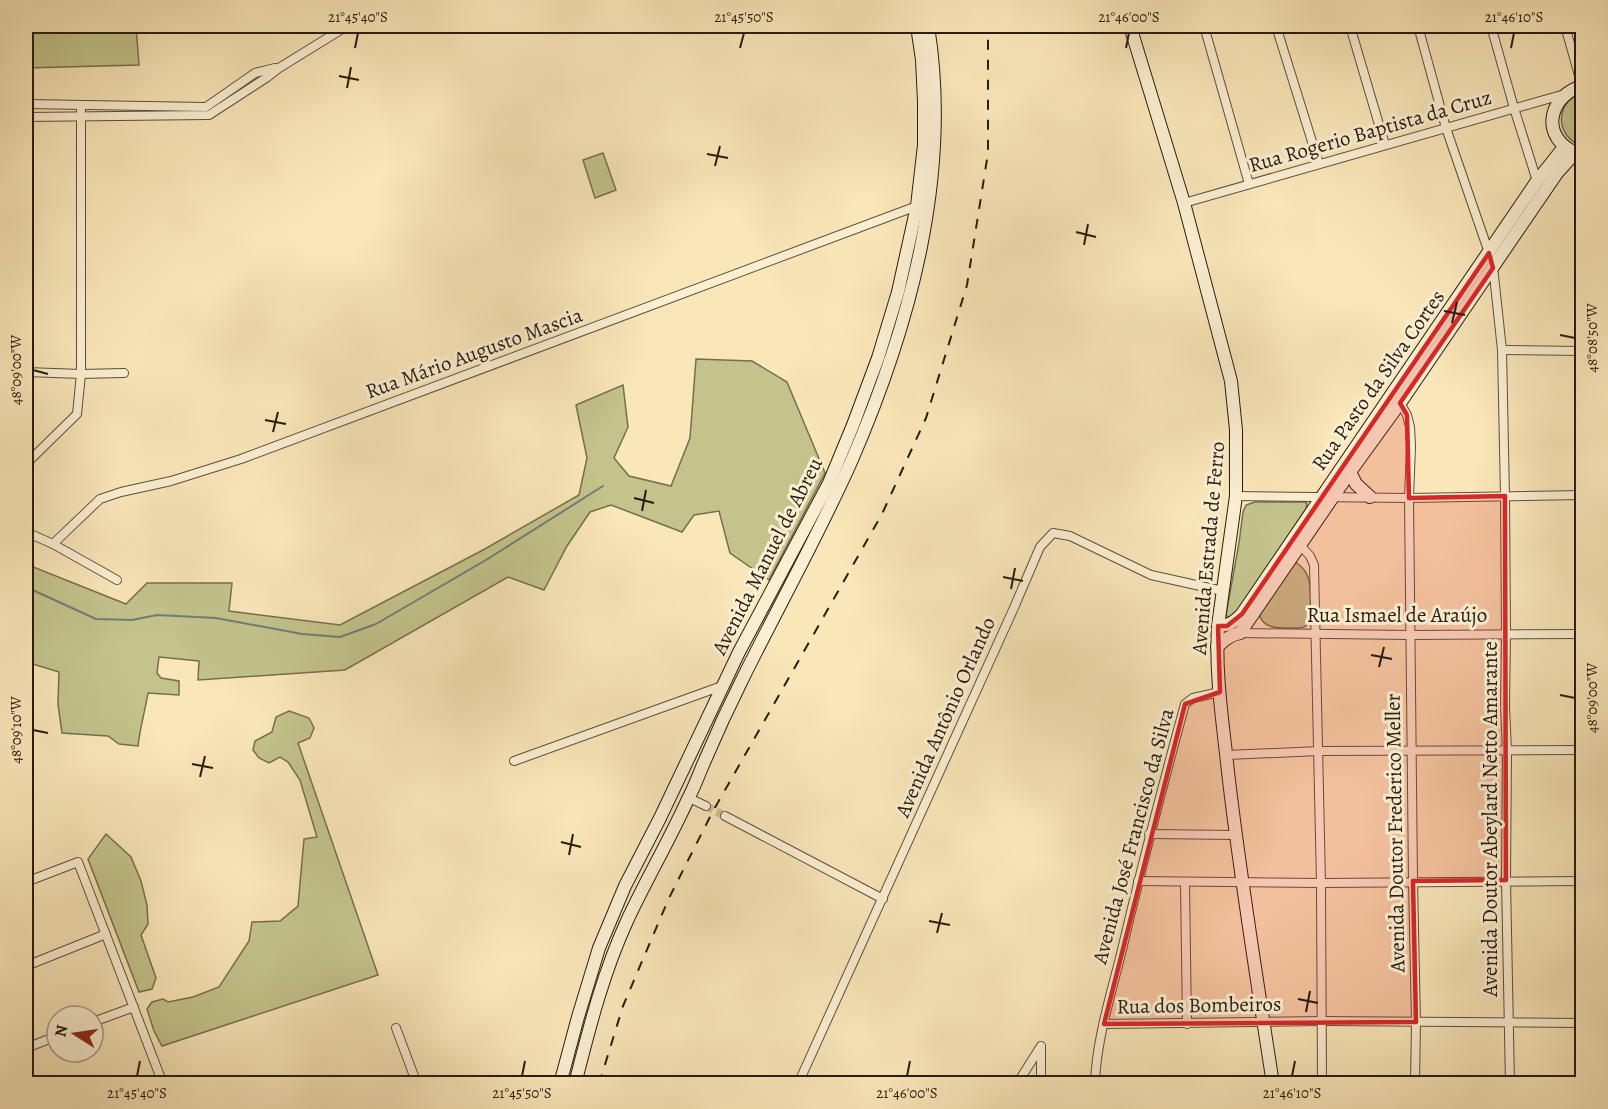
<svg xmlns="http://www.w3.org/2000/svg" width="1608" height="1109" font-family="Alegreya,serif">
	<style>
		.green { fill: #c3c38b; stroke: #766f4e; stroke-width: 1.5 }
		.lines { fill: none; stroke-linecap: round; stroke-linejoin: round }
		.stream { stroke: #737c77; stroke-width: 2 }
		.street-tunnel { stroke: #cfbd97; stroke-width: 8; stroke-dasharray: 8 4; stroke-linecap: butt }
		.street-casing { stroke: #5d4e3b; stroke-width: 10 }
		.secondary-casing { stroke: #291b11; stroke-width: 14 }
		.street { stroke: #fbefd2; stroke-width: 8 }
		.secondary { stroke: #fbefd2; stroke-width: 12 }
		.rail { stroke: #291b11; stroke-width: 2; stroke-dasharray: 10 10; stroke-linecap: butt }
		.marked { fill: #d62828; fill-opacity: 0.2; stroke: #d62828; stroke-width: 4.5; stroke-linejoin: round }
		.ticks { fill: none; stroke: #291b11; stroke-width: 2 }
		.labels { text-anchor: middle; stroke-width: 6; stroke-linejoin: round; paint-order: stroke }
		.street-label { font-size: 21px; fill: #291b11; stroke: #fbefd2 }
		.neatline { fill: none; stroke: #291b11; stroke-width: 2 }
		.ticks-label { font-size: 15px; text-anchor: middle; fill: #291b11 }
	</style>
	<rect width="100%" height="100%" fill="#f9e6b9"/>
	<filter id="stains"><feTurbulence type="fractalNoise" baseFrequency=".00333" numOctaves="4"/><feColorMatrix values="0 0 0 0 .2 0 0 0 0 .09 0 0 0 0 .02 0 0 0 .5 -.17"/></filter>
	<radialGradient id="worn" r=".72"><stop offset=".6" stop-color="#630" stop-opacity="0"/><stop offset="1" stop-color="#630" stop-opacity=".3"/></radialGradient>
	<g class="green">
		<polygon points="26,26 136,26 139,65 26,68"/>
		<path d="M1582,93V146C1555,137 1554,102 1582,93Z"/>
		<polygon points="603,153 616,190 595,198 583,160"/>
		<path d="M696,359L752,361L787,382L825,473L769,580L730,553L719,511L694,515L682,532L611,505L590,512L567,546L544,590L508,577L345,670L198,680L199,661L159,657L157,673L161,678L179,681V695L148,693C145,711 140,728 138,746L119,744L108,736L62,733L58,704L59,672L26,662V564L126,604L147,583H232L229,611L340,625L483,550L579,495L587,458L576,405L623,385L628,427L614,458L629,476L671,486L690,438Z"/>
		<polygon points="1255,502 1304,502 1307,503 1306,509 1248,596 1235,614 1230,618 1226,615 1239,543 1243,512 1246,505"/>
		<path d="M1297,563C1315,575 1310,598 1310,618C1309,621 1309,624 1306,626C1302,629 1295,628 1291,628C1278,628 1262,629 1259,613L1292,565Z"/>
		<polygon points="289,711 309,718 314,728 310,738 298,743 378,975 162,1046 154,1031 147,1009 152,1002 163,999 168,1002 193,997 219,987 249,941 252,922 280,921 298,906 304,839 317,837 300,780 288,762 280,757 269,763 259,758 253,750 255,741 272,732 276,717"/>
		<polygon points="106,834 131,857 141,881 147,905 148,924 141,935 156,978 152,989 139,992 88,859"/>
	</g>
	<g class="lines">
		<polyline class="stream" points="26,587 96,619 132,620 157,615 216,618 302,634 340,637 376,624 486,560 603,486"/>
		<polyline class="street-tunnel" points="706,806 725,816"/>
		<g class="street-casing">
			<g id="street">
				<polyline points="1204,26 1249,184"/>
				<polyline points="1276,26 1319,164"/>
				<polyline points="1350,26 1385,145"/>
				<polyline points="1418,26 1446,128 1489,253"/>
				<polyline points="1491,26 1514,108 1537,181"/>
				<polyline points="1565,26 1582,86"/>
				<polyline points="26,104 206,107 255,73 275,68"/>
				<polyline points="26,117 209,115 266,78 279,68 347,26"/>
				<polyline points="1581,155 1582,156"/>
				<polyline points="1184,203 1565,94"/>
				<polyline points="1493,266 1502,350 1505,496 1506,635 1505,707 1507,751 1506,880 1510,1084"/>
				<polyline points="1502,350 1582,351"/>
				<polyline points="26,372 81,374 124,373"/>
				<polyline points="1400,403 1407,415 1410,427 1411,446 1409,498 1413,881 1416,1022 1415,1084"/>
				<polyline points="26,464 77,414 81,374 81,106"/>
				<polyline points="1236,496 1409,498 1582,495"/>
				<polyline points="26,532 53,544 117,580"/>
				<polyline points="53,544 100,499 121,492 171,481 241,459 917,206"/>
				<polyline points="1301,546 1310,556 1314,565 1321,883 1322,1084"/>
				<polyline points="1240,633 1410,635 1582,634"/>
				<polyline points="1227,755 1319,751 1582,750"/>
				<polyline points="514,761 722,686"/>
				<polyline points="689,798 706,806"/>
				<polyline points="725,816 883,899"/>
				<polyline points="1149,834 1236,835"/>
				<polyline points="1138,881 1321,883 1582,881"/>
				<polyline points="26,882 78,862 163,1084"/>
				<polyline points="1185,883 1187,1024"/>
				<polyline points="26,966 106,934"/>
				<polyline points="93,1022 134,1007"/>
				<polyline points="1104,1024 1322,1021 1582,1023"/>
				<polyline points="396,1028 417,1084"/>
				<polyline points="26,1048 57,1036"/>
				<polyline points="149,1084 162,1079"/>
				<polyline points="798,1084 1013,610 1040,547 1053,533 1070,536 1151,575 1223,591"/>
				<polyline points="1017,1084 1041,1046"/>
				<polyline points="1041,1084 1041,1047"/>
				<path d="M1095,1084C1096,1043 1110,997 1120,958C1140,873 1162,788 1185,704L1193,698L1220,692"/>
			</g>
		</g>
		<g class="secondary-casing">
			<g id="secondary">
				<path d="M1130,26L1184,203L1231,381L1236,430V496L1218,626C1215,675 1223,723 1228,772C1240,876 1257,980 1273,1084"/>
				<path d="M1570,150C1540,132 1551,95 1582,86"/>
				<polyline points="1350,472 1356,484 1370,497"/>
				<path d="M1218,626C1229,626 1234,622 1242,614L1537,181L1564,147"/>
				<path d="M1217,647C1224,640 1230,635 1240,633L1350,472L1400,403L1557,173L1575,153"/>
				<polyline points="560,1084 578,1017 599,948 625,886 660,818 739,652 829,483 853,425 878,358 898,292 917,206 924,145 924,101 922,60 917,26"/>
				<path d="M575,1084C589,1029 603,973 627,921C646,880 669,841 688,799C695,786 700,771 706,758C717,732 729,706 742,680C778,607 818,536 851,462C910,326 952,174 928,26"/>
			</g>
		</g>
		<use href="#street" class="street"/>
		<use href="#secondary" class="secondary"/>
		<polyline class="rail" points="599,1084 623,1006 669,898 712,813 882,514 926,418 967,285 988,153 988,26"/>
	</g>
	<path class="marked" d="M1489,253L1493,268L1400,403L1407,415L1409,498L1505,496L1506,880L1413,881L1416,1022L1104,1024L1185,704L1220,692L1218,626H1227L1242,614Z"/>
	<path class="ticks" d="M355,48L358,33M740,48L744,33M1126,48L1129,33M1511,48L1514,33M339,76L359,80M347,88L351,67M707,154L728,158M715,166L720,146M1076,232L1096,237M1084,245L1088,224M1444,311L1465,315M1452,323L1457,302M1560,335L1575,338M33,370L48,374M265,420L286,424M273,432L278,412M634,498L654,503M642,511L646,490M1003,577L1023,581M1011,589L1015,568M1371,655L1392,659M1379,667L1384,647M1560,695L1575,698M33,730L48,733M192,764L213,768M200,777L205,756M561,842L581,847M569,855L573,834M929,921L950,925M937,933L942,913M1298,999L1318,1003M1306,1012L1310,991M137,1076L140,1061M522,1076L525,1061M907,1076L910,1061M1292,1076L1295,1061"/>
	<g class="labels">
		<g class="street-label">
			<text transform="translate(1370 131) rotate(-16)" y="7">Rua Rogerio Baptista da Cruz</text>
			<text transform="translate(474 353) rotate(-20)" y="7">Rua Mário Augusto Mascia</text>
			<text transform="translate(1378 380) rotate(-55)" y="7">Rua Pasto da Silva Cortes</text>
			<text transform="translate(1208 548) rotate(-85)" y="7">Avenida Estrada de Ferro</text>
			<text transform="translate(767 556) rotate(-63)" y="7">Avenida Manuel de Abreu</text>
			<text x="1397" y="622">Rua Ismael de Araújo</text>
			<text transform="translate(945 717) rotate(-66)" y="7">Avenida Antônio Orlando</text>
			<text transform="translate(1490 819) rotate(-90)" y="7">Avenida Doutor Abeylard Netto Amarante</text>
			<text transform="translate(1395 833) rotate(-91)" y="7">Avenida Doutor Frederico Meller</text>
			<text transform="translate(1133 836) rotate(-75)" y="7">Avenida José Francisco da Silva</text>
			<text transform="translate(1199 1005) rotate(-1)" y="7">Rua dos Bombeiros</text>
		</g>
	</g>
	<rect width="1608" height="1109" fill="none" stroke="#f9e6b9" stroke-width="66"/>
	<g transform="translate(75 1034) rotate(282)"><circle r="28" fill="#fbefd2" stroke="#a79a85" stroke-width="1.5"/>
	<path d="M0-4.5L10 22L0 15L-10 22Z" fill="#8f2418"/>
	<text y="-9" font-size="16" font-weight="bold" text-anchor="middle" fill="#291b11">N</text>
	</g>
	<rect x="33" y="33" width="1542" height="1043" class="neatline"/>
	<g class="ticks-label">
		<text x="358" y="22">21°45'40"S</text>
		<text x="744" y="22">21°45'50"S</text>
		<text x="1129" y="22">21°46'00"S</text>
		<text x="1514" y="22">21°46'10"S</text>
		<text transform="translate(1592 338) rotate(-90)" y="5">48°08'50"W</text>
		<text transform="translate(16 370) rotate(-90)" y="5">48°09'00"W</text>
		<text transform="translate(1592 698) rotate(-90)" y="5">48°09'00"W</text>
		<text transform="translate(16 730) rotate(-90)" y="5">48°09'10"W</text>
		<text x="137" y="1098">21°45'40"S</text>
		<text x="522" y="1098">21°45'50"S</text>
		<text x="907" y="1098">21°46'00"S</text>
		<text x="1292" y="1098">21°46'10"S</text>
	</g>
	<rect width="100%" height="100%" filter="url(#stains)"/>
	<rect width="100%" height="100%" fill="url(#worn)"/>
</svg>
